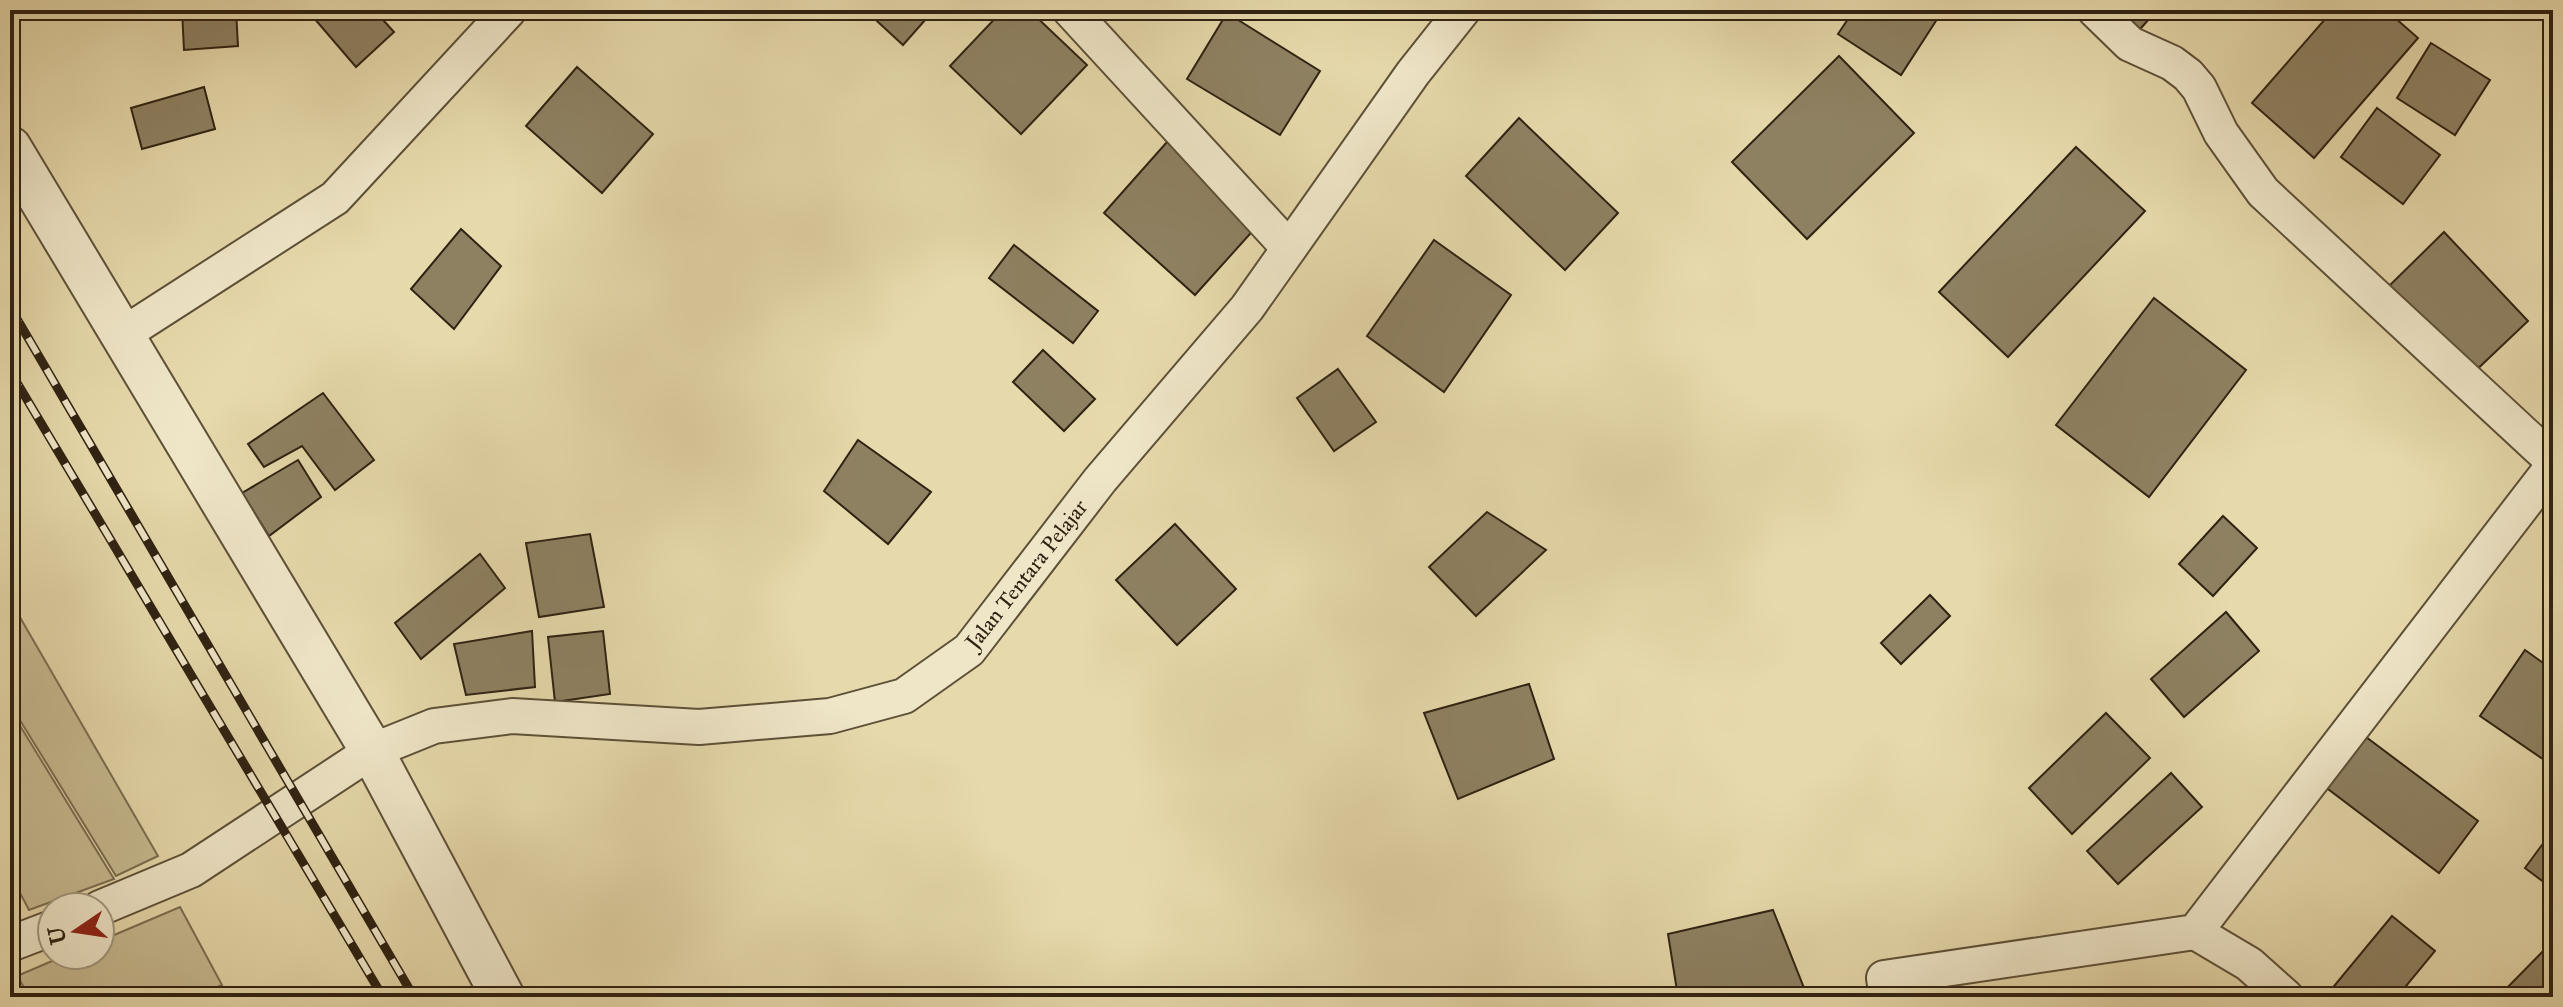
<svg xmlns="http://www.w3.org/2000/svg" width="2563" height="1007" font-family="'IM FELL Great Primer',serif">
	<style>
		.green { fill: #c7ba91; stroke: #7b6e52; stroke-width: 2 }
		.building { fill: #8e8162; stroke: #2f2212; stroke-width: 2 }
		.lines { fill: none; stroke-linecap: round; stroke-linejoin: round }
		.minor-casing { stroke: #5d5038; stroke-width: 38 }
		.tertiary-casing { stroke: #5d5038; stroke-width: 46 }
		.minor { stroke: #efe6c8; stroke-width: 34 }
		.tertiary { stroke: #efe6c8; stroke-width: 42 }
		.rail-casing { stroke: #2f2212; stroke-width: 9 }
		.rail { stroke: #efe6c8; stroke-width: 6; stroke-dasharray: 18; stroke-linecap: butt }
		.labels { text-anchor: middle; stroke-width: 8; stroke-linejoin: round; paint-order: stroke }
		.street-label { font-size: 22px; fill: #2f2212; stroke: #efe6c8 }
	</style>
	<rect width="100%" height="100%" fill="#e6d9ab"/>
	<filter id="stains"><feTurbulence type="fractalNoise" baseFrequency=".0025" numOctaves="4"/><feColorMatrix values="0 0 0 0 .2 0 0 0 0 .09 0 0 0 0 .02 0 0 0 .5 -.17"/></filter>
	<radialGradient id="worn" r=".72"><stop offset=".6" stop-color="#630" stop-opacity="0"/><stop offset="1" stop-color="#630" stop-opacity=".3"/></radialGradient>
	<g class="green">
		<polygon points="10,600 158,856 116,876 10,704"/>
		<polygon points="11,711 114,879 29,910 10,874"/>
		<polygon points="180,907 222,985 195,997 30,997 17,976 66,955 100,955 100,941"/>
	</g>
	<g class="building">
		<polygon points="182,10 236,10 238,46 184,50"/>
		<polygon points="307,10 374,10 394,32 356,67"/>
		<polygon points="865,10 934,10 903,45"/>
		<polygon points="1003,10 1029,10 1087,65 1021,134 950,66"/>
		<polygon points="1854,10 1943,10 1901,75 1838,34"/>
		<polygon points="2105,10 2157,10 2134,36"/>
		<polygon points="2333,10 2386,10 2418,38 2314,158 2252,103"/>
		<polygon points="1227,13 1320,71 1280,135 1187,79"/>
		<polygon points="2431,43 2490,80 2455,135 2397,98"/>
		<polygon points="1839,56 1914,133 1807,239 1732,162"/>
		<polygon points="577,67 653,134 602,193 526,126"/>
		<polygon points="204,87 215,129 142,149 131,108"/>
		<polygon points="2377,108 2440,155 2403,204 2341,157"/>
		<polygon points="1519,118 1618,213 1565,270 1466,176"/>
		<polygon points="1167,142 1258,225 1195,295 1104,213"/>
		<polygon points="2076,147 2145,211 2008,357 1939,292"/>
		<polygon points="461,229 501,266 454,329 411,289"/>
		<polygon points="2444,232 2528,321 2470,376 2387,288"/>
		<polygon points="1434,240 1511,295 1444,392 1367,336"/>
		<polygon points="1014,245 1098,311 1073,343 989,278"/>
		<polygon points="2154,298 2246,370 2149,497 2056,425"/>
		<polygon points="1043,350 1095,399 1064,431 1013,382"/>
		<polygon points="1338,369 1376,422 1334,451 1297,398"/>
		<polygon points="323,393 374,460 335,490 302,446 264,467 248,444"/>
		<polygon points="858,440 931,492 888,544 824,491"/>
		<polygon points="298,460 321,497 269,536 242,493"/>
		<polygon points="1487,512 1546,550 1476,616 1429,567"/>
		<polygon points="2223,516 2257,548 2213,596 2179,564"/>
		<polygon points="1175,524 1236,589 1177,645 1116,580"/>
		<polygon points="590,534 604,607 539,617 526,543"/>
		<polygon points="480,554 505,588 421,659 395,623"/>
		<polygon points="1930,595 1950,616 1901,664 1881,643"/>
		<polygon points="2226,612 2259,651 2184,717 2151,679"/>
		<polygon points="532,631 535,687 466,695 454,644"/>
		<polygon points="603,631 610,694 555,702 548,637"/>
		<polygon points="2525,650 2553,670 2553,766 2480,716"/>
		<polygon points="1529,684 1554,759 1458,799 1424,713"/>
		<polygon points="2106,713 2150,758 2072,834 2029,788"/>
		<polygon points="2362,734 2478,821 2439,873 2324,786"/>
		<polygon points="2171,773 2202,807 2118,884 2087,851"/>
		<polygon points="2553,830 2553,889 2525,868"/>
		<polygon points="1773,910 1806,993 1785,997 1678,997 1668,934"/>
		<polygon points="2392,916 2435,951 2397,997 2325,997"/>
		<polygon points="2553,941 2553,997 2498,997"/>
	</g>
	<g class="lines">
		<g class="minor-casing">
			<g id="minor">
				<polyline points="1070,10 1289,248"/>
				<polyline points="2095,10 2130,44 2172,63 2188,75 2199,88 2221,133 2263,192 2553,461"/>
				<polyline points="122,335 335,198 509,10"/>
				<polyline points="100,908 191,870 372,751 434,726 512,716 699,727 830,716 904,696 969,650 1100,480 1247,308 1413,73 1463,10"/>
				<polyline points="2195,932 2249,964 2286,997"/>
				<polyline points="10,944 52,928"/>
				<polyline points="1887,997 1884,978 2195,932 2553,466"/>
			</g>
		</g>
		<g class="tertiary-casing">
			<polyline id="tertiary" points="10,148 372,751 503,997"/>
		</g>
		<use href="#minor" class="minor"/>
		<use href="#tertiary" class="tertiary"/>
		<g class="rail-casing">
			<g id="rail">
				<polyline points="10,307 414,997"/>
				<polyline points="10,371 383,997"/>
			</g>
		</g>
		<use href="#rail" class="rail"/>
	</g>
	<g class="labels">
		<g class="street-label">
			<text transform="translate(1026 574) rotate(-52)" y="8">Jalan Tentara Pelajar</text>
		</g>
	</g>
	<rect width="2563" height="1007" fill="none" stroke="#e6d9ab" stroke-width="40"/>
	<rect x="12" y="12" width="2539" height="983" fill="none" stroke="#2f2212" stroke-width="4"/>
	<rect x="20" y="20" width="2523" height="967" fill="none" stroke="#2f2212" stroke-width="2"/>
	<g transform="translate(76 931) rotate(257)"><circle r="38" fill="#efe6c8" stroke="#a2987f" stroke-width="2"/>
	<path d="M0-6L14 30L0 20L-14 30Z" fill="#8f2418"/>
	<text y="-12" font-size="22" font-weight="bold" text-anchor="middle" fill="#2f2212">U</text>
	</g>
	<rect width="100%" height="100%" filter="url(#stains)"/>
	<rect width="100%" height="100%" fill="url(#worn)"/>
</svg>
